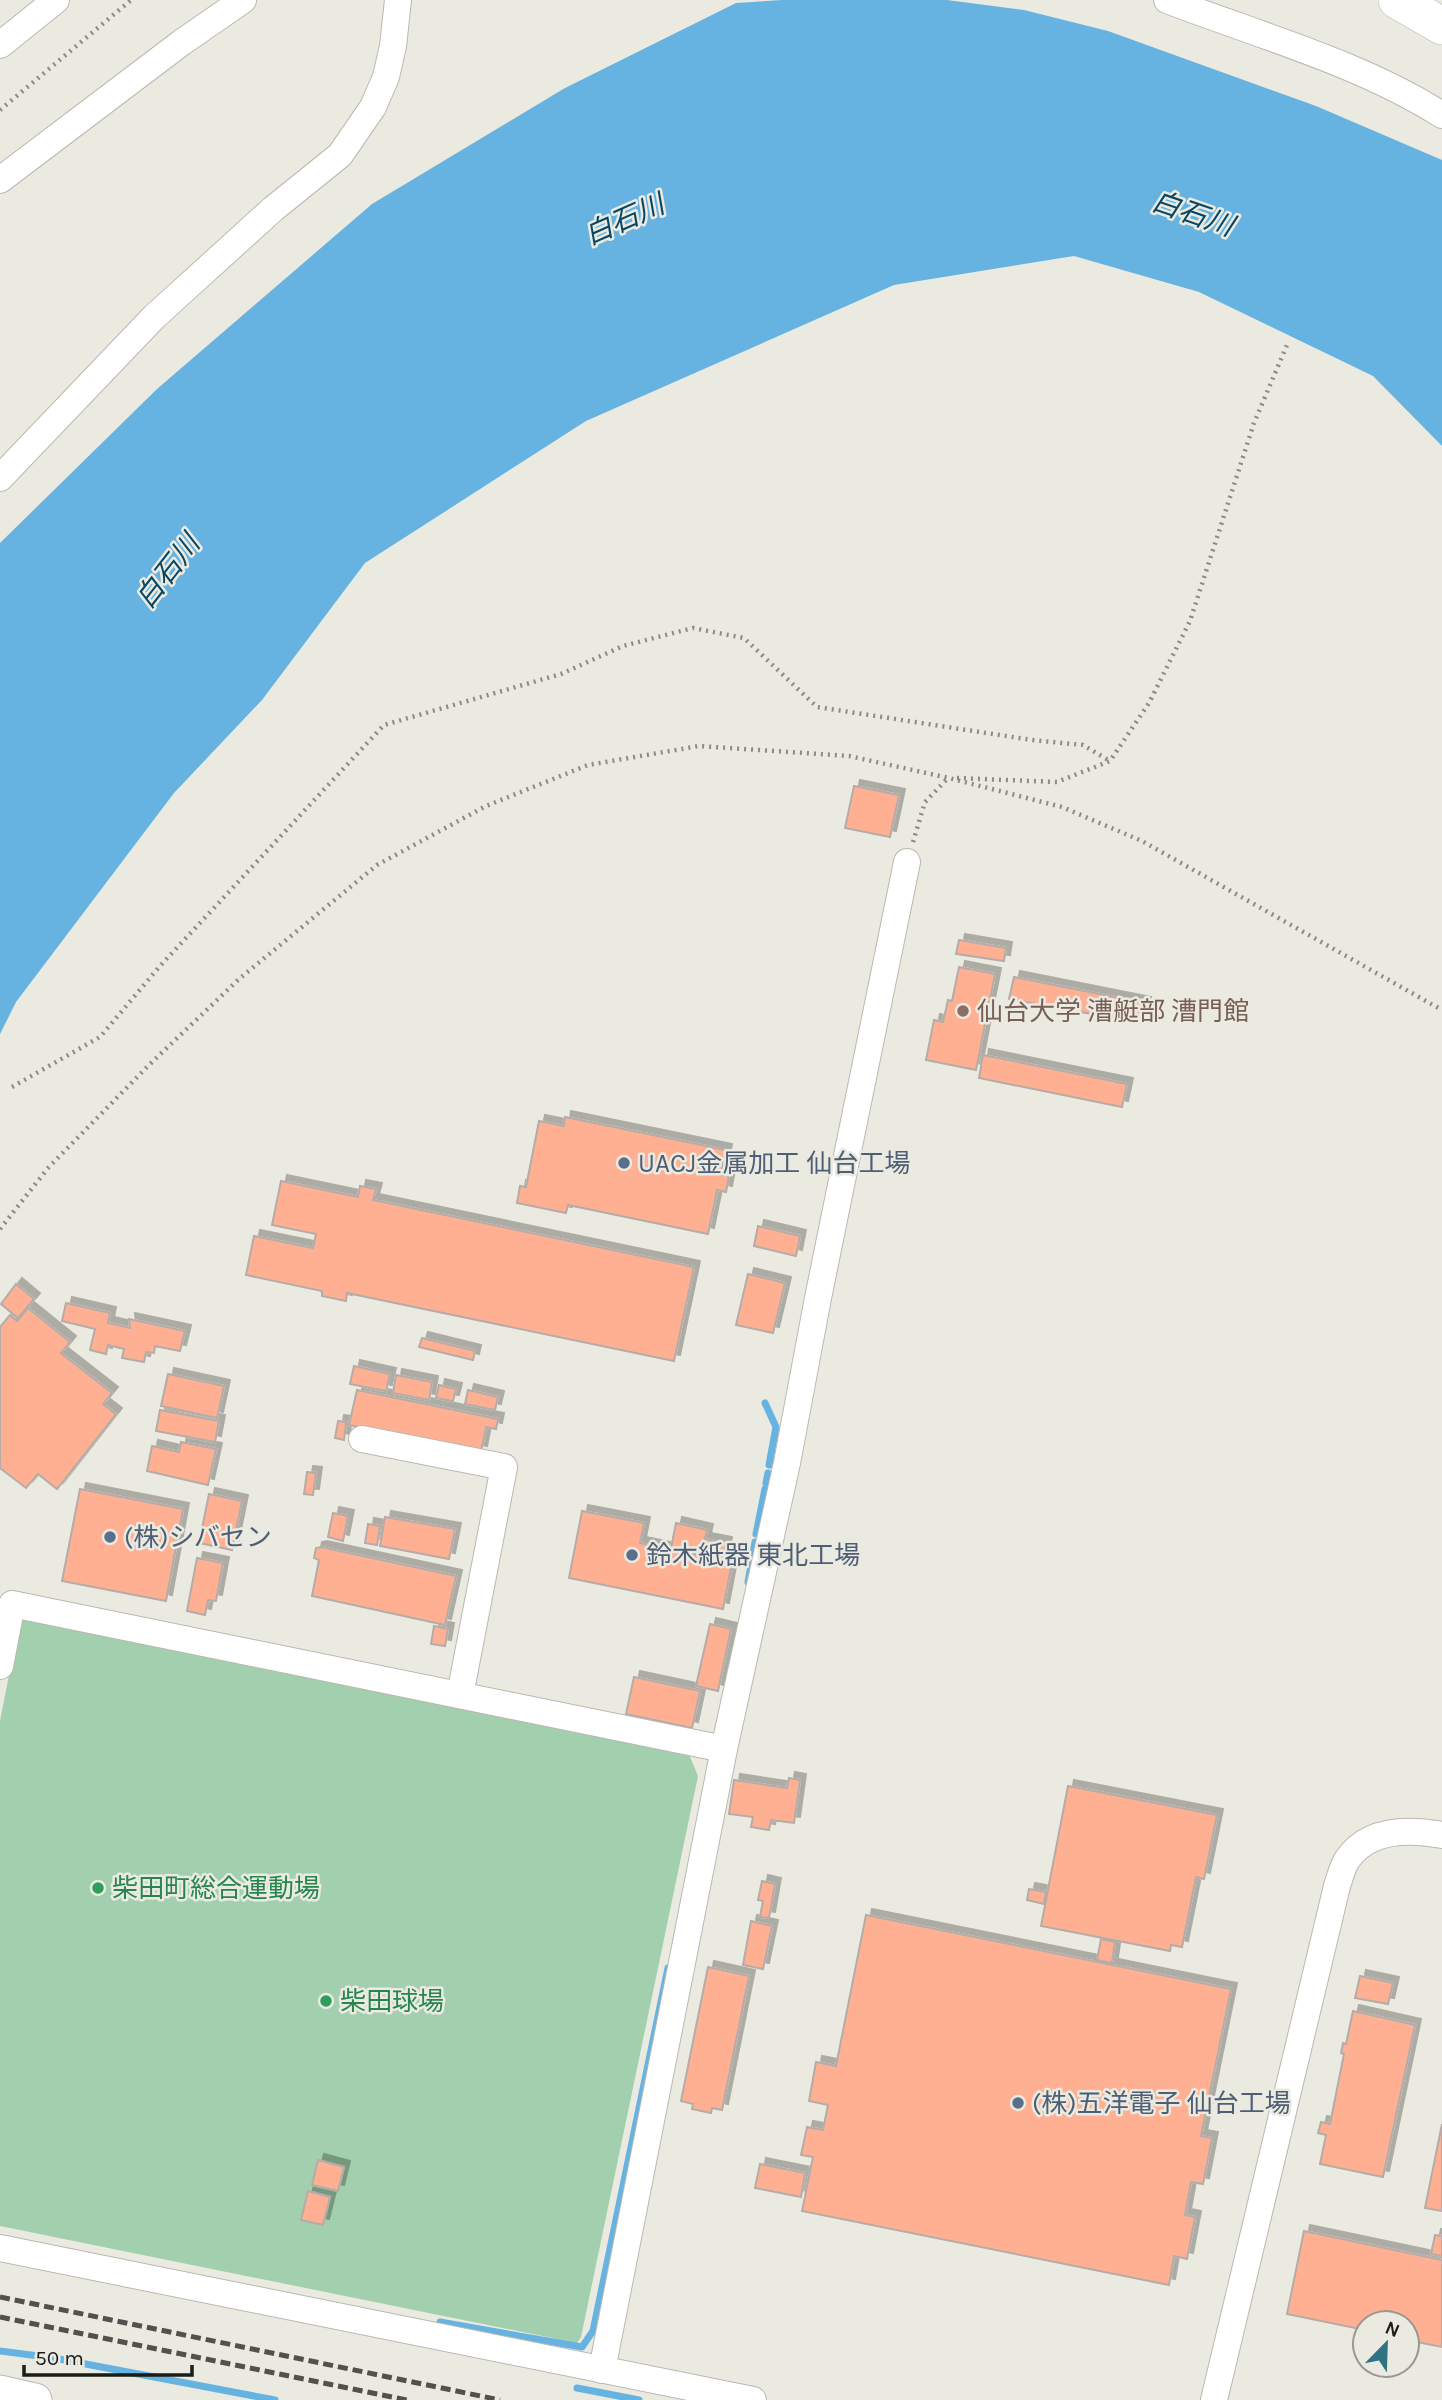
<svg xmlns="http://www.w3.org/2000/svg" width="1442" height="2400" font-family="Karla,'Noto Sans JP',sans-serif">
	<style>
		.green { fill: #a2cfad }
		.water { fill: #66b3e1 }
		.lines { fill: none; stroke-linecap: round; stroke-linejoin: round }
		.stream { stroke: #66b3e1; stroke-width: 7 }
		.building { fill: #ffb092; stroke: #b5aca8; stroke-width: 2; filter: url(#shadow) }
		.minor-casing { stroke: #bab8b0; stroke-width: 28 }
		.major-casing { stroke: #bab8b0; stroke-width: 35 }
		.highway-casing { stroke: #bab8b0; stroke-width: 38 }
		.path { stroke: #8b8b84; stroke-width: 4.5; stroke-dasharray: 2 5; stroke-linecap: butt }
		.minor { stroke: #fff; stroke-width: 26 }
		.major { stroke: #fff; stroke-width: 33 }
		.highway { stroke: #fff; stroke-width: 37 }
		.rail { stroke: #51514d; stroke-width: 5; stroke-dasharray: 10 5; stroke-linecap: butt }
		.education-dot { fill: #8d6e63; stroke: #ebeae1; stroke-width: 2.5 }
		.service-dot { fill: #5c6f8a; stroke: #ebeae1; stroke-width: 2.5 }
		.leisure-dot { fill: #2e9e5b; stroke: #ebeae1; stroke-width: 2.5 }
		.labels { text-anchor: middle; stroke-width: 5; stroke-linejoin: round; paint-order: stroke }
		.education-label { font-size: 26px; fill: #785e54; stroke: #ebeae1; text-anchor: start }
		.service-label { font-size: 26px; fill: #4e5e75; stroke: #ebeae1; text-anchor: start }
		.leisure-label { font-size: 26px; fill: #27864d; stroke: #ebeae1; text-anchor: start }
		.water-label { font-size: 28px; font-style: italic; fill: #064766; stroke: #ebeae1 }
	</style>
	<defs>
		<filter id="shadow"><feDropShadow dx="6" dy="-6" stdDeviation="0" flood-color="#0004"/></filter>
	</defs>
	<rect width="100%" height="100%" fill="#ebeae1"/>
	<polygon class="green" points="21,1614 688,1752 698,1776 581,2337 577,2343 0,2226 0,1721"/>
	<polygon class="water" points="782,0 947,0 1024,10 1108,31 1316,106 1442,160 1442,446 1373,376 1199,292 1074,256 894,285 586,421 365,563 262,700 174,793 16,1002 0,1034 0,543 157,389 372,204 565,88 736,3"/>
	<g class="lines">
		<g class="stream">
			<polyline points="765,1403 776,1427 769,1465"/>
			<polyline points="766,1483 768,1473"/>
			<polyline points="756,1534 765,1489"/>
			<polyline points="748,1582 755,1542"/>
			<polyline points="440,2322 582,2347 593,2331 668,1968"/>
			<polyline points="0,2351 54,2358 275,2400"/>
			<polyline points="577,2388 639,2400"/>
		</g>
	</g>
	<g class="building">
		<polygon points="854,786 899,795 890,837 845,828"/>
		<polygon points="959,940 1006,948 1004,961 956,954"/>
		<polygon points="959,967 995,974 976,1070 926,1060 934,1020 943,1022 948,1000 952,1001"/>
		<polygon points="1014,977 1145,1003 1141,1023 1009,999"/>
		<polygon points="983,1055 1127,1084 1122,1107 979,1078"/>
		<polygon points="565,1117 726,1150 721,1175 729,1176 726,1192 717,1190 708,1234 568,1205 566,1213 517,1203 520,1186 526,1187 539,1121 564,1126"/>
		<polygon points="281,1181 358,1197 360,1186 376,1189 373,1200 694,1267 674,1361 347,1293 346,1301 322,1296 322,1291 246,1275 254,1236 313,1248 316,1234 272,1225"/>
		<polygon points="758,1226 800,1236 796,1256 754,1246"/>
		<polygon points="748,1274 785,1283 773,1333 736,1325"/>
		<polygon points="16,1284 34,1299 18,1318 1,1304"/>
		<polygon points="66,1303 110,1313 108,1323 130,1328 129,1319 185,1331 180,1351 155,1346 154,1353 146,1352 144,1362 122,1358 124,1349 108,1345 106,1354 90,1350 95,1329 62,1321"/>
		<polygon points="28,1308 70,1342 61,1353 112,1393 103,1404 116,1414 57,1489 38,1474 26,1488 0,1468 0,1327 10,1315 17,1321"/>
		<polygon points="422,1338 475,1351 473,1360 419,1347"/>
		<polygon points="354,1366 390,1374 386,1391 350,1384"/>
		<polygon points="168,1374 224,1386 217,1418 161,1406"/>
		<polygon points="396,1375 432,1382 429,1400 393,1393"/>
		<polygon points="439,1385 456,1389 453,1401 436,1398"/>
		<polygon points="357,1390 498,1419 496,1429 486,1427 481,1452 349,1425"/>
		<polygon points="468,1390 498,1397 495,1410 465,1404"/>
		<polygon points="160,1410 219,1421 215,1442 156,1431"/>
		<polygon points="338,1421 346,1422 344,1440 335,1438"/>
		<polygon points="181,1442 216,1449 208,1485 147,1471 152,1446 179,1452"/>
		<polygon points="307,1472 316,1473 313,1495 304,1494"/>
		<polygon points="80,1489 183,1509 166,1601 62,1581"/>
		<polygon points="209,1494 242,1501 232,1550 199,1543"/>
		<polygon points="582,1511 644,1523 640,1543 732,1562 723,1609 569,1578"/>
		<polygon points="333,1513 348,1516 343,1541 328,1537"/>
		<polygon points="385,1517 455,1529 449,1559 380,1546"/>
		<polygon points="676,1523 707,1530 705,1539 726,1543 723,1559 671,1548"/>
		<polygon points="368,1524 380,1526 377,1545 365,1543"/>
		<polygon points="321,1547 456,1576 445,1625 312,1596 319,1560 314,1558 316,1548"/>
		<polygon points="197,1558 223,1563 216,1601 208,1600 205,1615 187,1611"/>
		<polygon points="710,1624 731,1629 718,1691 696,1686"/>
		<polygon points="434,1626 448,1629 445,1646 431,1644"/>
		<polygon points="634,1677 700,1691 692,1728 626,1714"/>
		<polygon points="789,1778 800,1780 794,1823 771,1820 769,1830 751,1827 753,1817 729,1814 734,1780 787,1788"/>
		<polygon points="1068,1786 1217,1815 1204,1879 1196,1877 1182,1947 1171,1945 1170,1951 1041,1926"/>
		<polygon points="762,1881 775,1884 769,1918 760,1917 763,1901 758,1900"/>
		<polygon points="1029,1889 1046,1892 1044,1904 1027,1900"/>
		<polygon points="866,1915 1231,1989 1201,2136 1212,2138 1203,2184 1191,2182 1185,2215 1195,2217 1187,2259 1174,2256 1169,2285 802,2211 813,2157 801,2155 807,2127 823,2130 828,2105 809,2101 816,2062 836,2066"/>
		<polygon points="751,1921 772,1926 763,1969 743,1965"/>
		<polygon points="1101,1939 1115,1942 1112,1963 1097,1960"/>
		<polygon points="708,1967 749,1976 722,2110 712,2108 711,2113 692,2109 693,2104 681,2101"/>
		<polygon points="1360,1976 1393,1983 1388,2004 1355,1998"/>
		<polygon points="1353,2011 1415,2025 1383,2177 1320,2164 1326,2135 1318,2133 1321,2122 1330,2124 1344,2054 1341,2053 1343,2043 1346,2044"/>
		<polygon points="1442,2124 1442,2211 1425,2208"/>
		<polygon points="318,2160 344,2167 338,2191 312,2185"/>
		<polygon points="760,2164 805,2173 801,2197 755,2188"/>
		<polygon points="308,2191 330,2197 323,2225 301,2220"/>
		<polygon points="1304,2231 1442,2260 1442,2347 1407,2340 1407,2323 1365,2323 1365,2330 1287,2314"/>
		<polygon points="1435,2235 1442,2236 1442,2256 1431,2254"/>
	</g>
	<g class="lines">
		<g class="minor-casing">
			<g id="minor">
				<path d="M1167,0C1258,35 1360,63 1442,115"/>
				<polyline points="0,45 56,0"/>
				<polyline points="0,180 181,43 243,0"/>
				<polyline points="0,478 154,317 273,209 340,155 373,107 386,77 393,46 398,0"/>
				<polyline points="362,1439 504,1467 460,1695"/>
				<polyline points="0,1666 12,1604 724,1749"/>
				<polyline points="0,2248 753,2400"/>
				<polyline points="602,2370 724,1749 787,1463 818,1298 907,862"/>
				<path d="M1214,2400L1337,1886C1340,1878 1342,1867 1347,1860C1368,1828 1409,1829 1442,1835"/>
			</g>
		</g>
		<g class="major-casing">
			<polyline id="major" points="0,2392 35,2400"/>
		</g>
		<g class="highway-casing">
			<polyline id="highway" points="1397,0 1442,26"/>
		</g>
		<g class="path">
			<polyline points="0,110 131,0"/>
			<polyline points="957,778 1057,782 1110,761 1149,703 1190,621 1254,423 1287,345"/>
			<polyline points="913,842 925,802 948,778"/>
			<polyline points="12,1087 100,1037 160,966 384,725 561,674 623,646 693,628 744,638 817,707 1032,740 1083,745 1110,761"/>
			<polyline points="0,1229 48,1168 149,1065 239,979 377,865 486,806 588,765 699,746 849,756 949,778 1062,807 1142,841 1442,1010"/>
		</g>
		<use href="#minor" class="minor"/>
		<use href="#major" class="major"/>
		<use href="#highway" class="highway"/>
		<g class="rail">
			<polyline points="0,2297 500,2400"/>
			<polyline points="0,2317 407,2400"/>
		</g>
	</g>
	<circle class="education-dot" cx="963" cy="1011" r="7"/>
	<g class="service-dot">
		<circle cx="624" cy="1163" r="7"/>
		<circle cx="110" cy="1537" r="7"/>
		<circle cx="632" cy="1555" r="7"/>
		<circle cx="1018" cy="2103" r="7"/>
	</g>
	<g class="leisure-dot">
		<circle cx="98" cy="1888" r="7"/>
		<circle cx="326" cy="2001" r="7"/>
	</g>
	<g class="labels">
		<g class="education-label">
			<text x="977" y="1020">仙台大学 漕艇部 漕門館</text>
		</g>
		<g class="service-label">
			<text x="638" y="1172">UACJ金属加工 仙台工場</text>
			<text x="124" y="1546">(株)シバセン</text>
			<text x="646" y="1564">鈴木紙器 東北工場</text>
			<text x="1032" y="2112">(株)五洋電子 仙台工場</text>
		</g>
		<g class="leisure-label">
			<text x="112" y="1897">柴田町総合運動場</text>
			<text x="340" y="2010">柴田球場</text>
		</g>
		<g class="water-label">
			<text transform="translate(1193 213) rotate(19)" y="10">白石川</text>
			<text transform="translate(624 219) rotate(-24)" y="10">白石川</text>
			<text transform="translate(167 571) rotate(-52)" y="10">白石川</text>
		</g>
	</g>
	<g transform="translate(1386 2344) rotate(23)"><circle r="33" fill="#ebeae1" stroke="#989791" stroke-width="2"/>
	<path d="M0-5L12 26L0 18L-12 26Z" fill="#307383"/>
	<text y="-10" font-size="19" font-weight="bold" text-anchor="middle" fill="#1b1b18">N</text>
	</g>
	<path d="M24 2365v10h168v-10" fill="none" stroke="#1b1b18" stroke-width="3.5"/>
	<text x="35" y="2365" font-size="21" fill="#1b1b18" stroke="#ebeae1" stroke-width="5" paint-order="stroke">50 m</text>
</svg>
